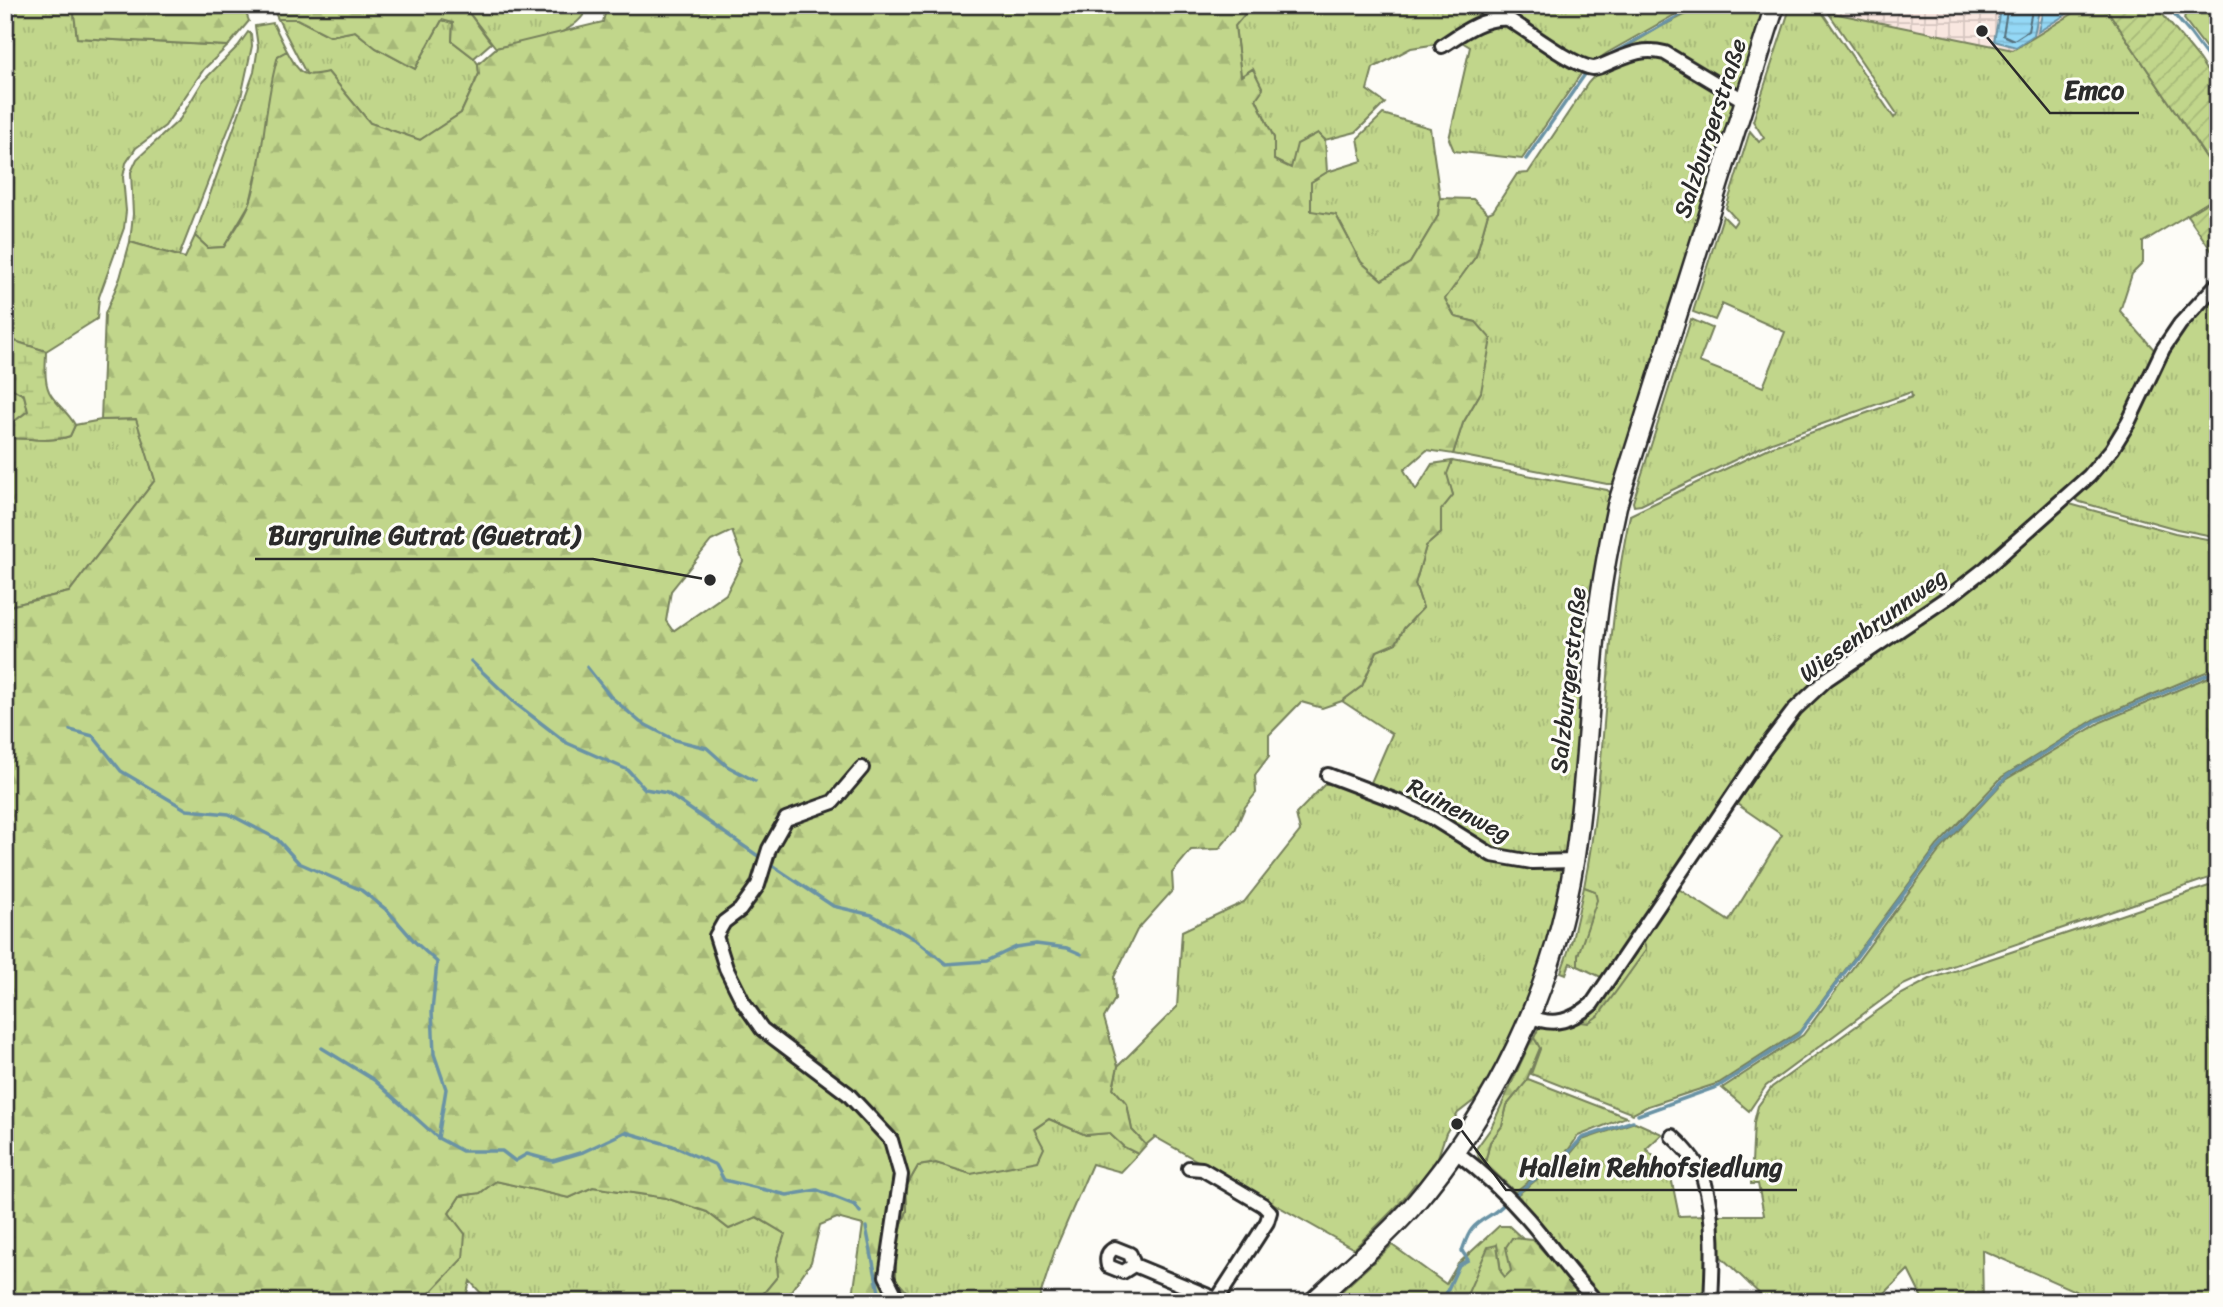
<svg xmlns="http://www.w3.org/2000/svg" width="2223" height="1307" font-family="Sriracha,sans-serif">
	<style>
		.industrial { fill: url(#industrial-grid) }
		.grass { fill: url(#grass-tufts); stroke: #76805b; stroke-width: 2 }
		.forest { fill: url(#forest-firs); stroke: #76805b; stroke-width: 2; fill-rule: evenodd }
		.wetland { fill: url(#wetland-marsh); stroke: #76805b; stroke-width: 2 }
		.garden { fill: url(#garden-furrows); stroke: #76805b; stroke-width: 2 }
		.water { fill: url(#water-rules); stroke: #6a93a5; stroke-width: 2 }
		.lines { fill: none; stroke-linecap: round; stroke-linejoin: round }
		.shore { stroke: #55707c; stroke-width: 2 }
		.stream { stroke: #6a93a5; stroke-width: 3.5 }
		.minor-casing { stroke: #2b2b2b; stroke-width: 18 }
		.primary-casing { stroke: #2b2b2b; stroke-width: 23 }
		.minor { stroke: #fdfcf7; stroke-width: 12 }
		.primary { stroke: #fdfcf7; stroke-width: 18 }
		.labels { text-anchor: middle; stroke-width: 6; stroke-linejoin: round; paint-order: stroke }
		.street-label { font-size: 24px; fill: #2b2b2b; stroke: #fdfcf7 }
		.leader { fill: none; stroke: #2b2b2b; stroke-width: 2.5 }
		.callout-dot { fill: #2b2b2b; stroke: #fdfcf7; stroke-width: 2.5 }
		.callout-label { font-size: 26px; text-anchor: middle; font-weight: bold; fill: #2b2b2b; stroke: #fdfcf7; stroke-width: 6; stroke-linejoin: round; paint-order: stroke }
	</style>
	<defs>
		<pattern id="industrial-grid" width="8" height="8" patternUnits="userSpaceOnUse" patternTransform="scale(1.75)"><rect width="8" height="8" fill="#f9e7e0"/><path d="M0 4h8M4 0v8" fill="none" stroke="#d6c6c0"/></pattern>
		<pattern id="grass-tufts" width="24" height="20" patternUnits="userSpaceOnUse" patternTransform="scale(1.75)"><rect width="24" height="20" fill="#c1d68b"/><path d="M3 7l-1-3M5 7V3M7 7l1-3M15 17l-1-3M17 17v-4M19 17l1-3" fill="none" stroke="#a6b878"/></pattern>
		<pattern id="forest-firs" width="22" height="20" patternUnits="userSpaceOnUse" patternTransform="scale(1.75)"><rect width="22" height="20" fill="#c1d68b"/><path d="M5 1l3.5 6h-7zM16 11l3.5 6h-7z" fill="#a6b878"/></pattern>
		<pattern id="wetland-marsh" width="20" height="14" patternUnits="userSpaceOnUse" patternTransform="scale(1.75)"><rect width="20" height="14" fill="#c1d68b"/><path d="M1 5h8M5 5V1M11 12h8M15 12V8" fill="none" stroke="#a6b878"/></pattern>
		<pattern id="garden-furrows" width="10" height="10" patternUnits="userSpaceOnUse" patternTransform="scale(1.75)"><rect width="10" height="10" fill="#c1d68b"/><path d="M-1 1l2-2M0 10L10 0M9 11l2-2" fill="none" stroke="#a6b878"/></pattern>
		<pattern id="water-rules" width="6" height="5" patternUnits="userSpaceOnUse" patternTransform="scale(1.75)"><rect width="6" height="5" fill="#94d8f6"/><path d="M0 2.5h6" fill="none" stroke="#80bad3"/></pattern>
	</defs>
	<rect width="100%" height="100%" fill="#fdfcf7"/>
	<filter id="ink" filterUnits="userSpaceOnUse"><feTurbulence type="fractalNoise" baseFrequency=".0143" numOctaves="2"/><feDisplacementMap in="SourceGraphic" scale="14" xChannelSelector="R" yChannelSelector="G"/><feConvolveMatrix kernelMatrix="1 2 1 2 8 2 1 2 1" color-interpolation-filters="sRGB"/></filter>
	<g filter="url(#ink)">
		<polygon class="industrial" points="1823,5 2087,5 2013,50 1828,12"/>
		<g class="grass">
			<polygon points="5,5 73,5 77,38 228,46 204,69 165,126 136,148 126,163 123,177 126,211 124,228 99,297 97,319 46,351 5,338"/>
			<path d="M463,5H501L504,9L513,5H589C576,39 527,42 496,48Z"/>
			<polygon points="1249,5 1493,5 1498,8 1494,13 1438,44 1411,48 1373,68 1367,90 1385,103 1356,132 1325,140 1318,133 1291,169 1274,160 1274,138 1256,99 1252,69 1241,77 1235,25 1249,9"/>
			<path d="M1506,5H1692L1607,53L1591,64C1571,57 1513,24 1506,5Z"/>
			<polygon points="1705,5 1769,5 1744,85 1733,90 1674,54 1601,62 1664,25"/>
			<path d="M1791,5H1817L1894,118L1897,114L1828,12L2013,50L2087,5H2104L2218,175V196L2143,242V263L2132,274L2120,311L2157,353L2128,416L2089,470L1958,586L1819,681L1605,979L1578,966V955L1594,891L1584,887C1608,764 1603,638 1630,515L1773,446L1912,397L1911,392L1772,442L1641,505L1634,506L1633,502L1691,319L1712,328L1699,362L1763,387L1785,332L1722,304L1715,320L1693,312L1723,216L1733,226L1737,220L1726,208L1750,131L1759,142L1764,138L1753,121Z"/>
			<polygon points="2187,5 2218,5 2218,64 2184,19"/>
			<polygon points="278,19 297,19 330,36 355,31 376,48 415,69 442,20 453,23 452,41 474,58 478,64 479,74 461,113 420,140 370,123 328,72 308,77"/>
			<polygon points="1500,21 1585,68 1522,159 1454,151 1449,139 1470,47 1457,39"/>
			<polygon points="273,23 287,51 278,56 263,146 250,203 224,247 208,248 195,236 254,72 258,47 255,26"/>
			<polygon points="248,32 251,34 252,46 241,97 179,256 130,242 133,214 131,172 137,159 180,119 203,81 238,46"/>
			<polygon points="1646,54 1662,55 1731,95 1737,106 1619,479 1612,484 1607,484 1453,454 1463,423 1481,392 1476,322 1455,317 1444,299 1476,256 1488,213 1493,211 1517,174 1528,173 1588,83 1597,73"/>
			<polygon points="1383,114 1430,128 1440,198 1438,216 1410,263 1382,280 1361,262 1336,215 1311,212 1311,182 1327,172 1362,161 1358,138"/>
			<polygon points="2218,288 2218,537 2177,529 2080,502 2072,497 2100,469 2160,360 2181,331"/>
			<path d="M137,419L155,480L69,592L5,607V438C27,438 50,443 70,436L75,425L101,420Z"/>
			<polygon points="1452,461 1607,490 1611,493 1566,855 1514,857 1493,851 1369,787 1392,734 1342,701 1362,686 1377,651 1396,643 1404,628 1423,608 1415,584 1426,546 1441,533 1441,510 1453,495 1446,474"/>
			<polygon points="2066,503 2175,533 2218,541 2218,667 2097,718 2002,777 1937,846 1800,1031 1719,1083 1648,1106 1633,1114 1531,1074 1540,1049 1534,1038 1539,1027 1558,1026 1574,1021 1643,938 1677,888 1729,921 1782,835 1734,802 1798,711 1849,667"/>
			<polygon points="2218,673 2218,875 1923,976 1901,986 1766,1086 1749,1111 1722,1088 1803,1035 1940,850 2005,780 2101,722"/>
			<polygon points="1339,783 1427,818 1468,845 1563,866 1567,871 1544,956 1528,1002 1500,1067 1481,1095 1458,1113 1446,1133 1435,1166 1425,1183 1415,1184 1399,1204 1354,1249 1155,1137 1146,1145 1132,1130 1127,1104 1113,1088 1118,1066 1177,1007 1182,931 1244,902 1300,831 1296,814 1325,784"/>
			<polygon points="2218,883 2218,1217 2215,1218 2213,1302 2100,1302 1982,1250 1983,1302 1924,1302 1908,1270 1876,1302 1768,1302 1716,1252 1712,1215 1764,1215 1758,1184 1751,1184 1754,1122 1758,1106 1772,1087 1898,996 1930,979"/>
			<polygon points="1528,1079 1626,1117 1578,1136 1569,1149 1515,1192 1485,1163 1490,1142 1502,1126 1507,1105"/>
			<polygon points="1049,1119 1086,1135 1109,1133 1124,1147 1138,1154 1121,1172 1092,1164 1055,1250 1038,1302 916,1302 896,1280 895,1241 907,1211 906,1187 918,1166 936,1163 971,1174"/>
			<polygon points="1635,1122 1662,1134 1646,1149 1670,1172 1679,1216 1706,1215 1708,1302 1607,1302 1517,1195 1572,1152 1582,1140"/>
			<polygon points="496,1181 569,1198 593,1187 666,1198 707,1212 729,1229 756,1217 785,1234 777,1258 778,1276 763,1294 764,1302 489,1302 470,1281 467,1293 475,1302 426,1302 465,1234 449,1213 460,1196 480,1193"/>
			<polygon points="1499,1226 1509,1226 1523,1239 1512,1238 1512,1271 1505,1278 1501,1272 1497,1245 1467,1295 1468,1302 1330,1302 1392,1245 1446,1284 1458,1264"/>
		</g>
		<g class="forest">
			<polygon points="73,5 243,5 249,21 228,46 77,38"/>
			<polygon points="271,5 463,5 491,43 474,58 452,41 453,23 442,20 415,69 376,48 355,31 330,36 297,19 278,19"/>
			<path d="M607,5H1249V9L1235,26L1241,76L1253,69L1263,89L1256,99L1274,138V160L1291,168L1297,144L1318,133L1325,140L1327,172L1311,182V211L1336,215L1361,262L1382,280L1410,263L1438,216L1440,198L1473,199L1488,213L1476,256L1445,299L1455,317L1476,322L1491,339L1481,392L1463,423L1453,454L1427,450L1404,470L1416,490L1432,464L1452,461L1447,474L1453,495L1441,510V533L1426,546L1415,584L1423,608L1404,628L1396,643L1377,651L1362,686L1342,701L1322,708L1301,702L1269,735V756L1255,775L1256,793L1245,807L1235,830L1219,849L1191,850L1172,873L1173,890L1137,930L1114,977L1115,999L1104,1018L1118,1066L1113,1088L1127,1104L1132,1130L1146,1145L1138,1154L1124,1147L1109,1133L1086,1135L1049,1119L1034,1129L1044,1148L1038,1161L971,1174L936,1163L918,1166L906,1187L907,1211L895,1241L896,1280L916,1302H844L854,1289L863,1225L837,1218L820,1225L811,1262L791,1291L789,1302H764L763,1294L778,1276L777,1258L785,1234L757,1217L729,1229L707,1212L666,1198L593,1187L569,1198L496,1181L480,1193L460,1196L449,1213L465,1234L463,1258L428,1295L426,1302H5V607L69,592L155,480L136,419L101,420L105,314L120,278L130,242L185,258L195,236L208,248L224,247C233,232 246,216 251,200C265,153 264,102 278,56L287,51C301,75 301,78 328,72L370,123L420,140L461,113L479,74L478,64L496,48L603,22ZM732,531L743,561L726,594L673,631L666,621L671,591L711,541Z"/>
			<polygon points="5,385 24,395 28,411 16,420 5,421"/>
			<polygon points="1584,887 1595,891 1597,900 1578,955 1578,966 1570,963 1566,974 1561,972 1572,940"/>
			<polygon points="1643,938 1646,950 1599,1015 1588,1023 1574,1021"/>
			<polygon points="1534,1038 1540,1048 1526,1082 1507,1105 1502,1126 1490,1142 1485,1163 1479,1158 1476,1149 1491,1128 1529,1045"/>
			<polygon points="1512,1238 1533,1240 1591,1302 1468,1302 1467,1295 1488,1247 1497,1245 1501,1272 1505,1277 1511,1271 1506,1247"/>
		</g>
		<path class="wetland" d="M5,338L46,351C46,364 43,383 51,395C58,406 68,412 75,425L70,436C50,443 27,438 5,438V421L16,420L28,411L24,395L5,385Z"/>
		<g class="garden">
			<polygon points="2104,5 2155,5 2199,59 2218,88 2218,175"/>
			<polygon points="2218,196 2218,260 2187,215"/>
		</g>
		<g class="water">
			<polygon points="2001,5 2040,5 2034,35 2016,47 1994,41"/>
			<polygon points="2044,5 2081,5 2038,32"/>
		</g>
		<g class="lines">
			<polyline class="shore" points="2008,5 2003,35 2014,40 2028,31 2033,5"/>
			<g class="stream">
				<polyline points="2166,5 2190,33 2218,71"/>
				<polyline points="1599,61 1698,5"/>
				<polyline points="1526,159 1588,70"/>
				<polyline points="471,661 515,703 567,743 628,770 645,789 667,793 761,858"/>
				<polyline points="587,667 610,696 640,722 675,740 707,748 727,766 755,781"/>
				<polyline points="70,730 93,736 121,771 187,810 229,814 277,839 299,863 361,890 388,911 415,942 437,962 432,1011 434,1054 446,1089 438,1138"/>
				<polyline points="770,864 833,906 872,915 918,941 946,964 987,961 1016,947 1036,944 1067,948 1081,954"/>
				<polyline points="322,1048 374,1080 438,1138 462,1151 502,1151 515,1161 527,1154 553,1161 583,1152 625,1132 673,1146 716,1165 724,1180 787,1195 817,1190 855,1205 860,1212"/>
				<polyline points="1638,1115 1719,1086 1798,1035 1935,852 2007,776 2096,721 2218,670"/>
				<polyline points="1516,1194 1570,1151 1582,1138 1633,1121"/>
				<polyline points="866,1227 881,1302"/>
				<path d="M1442,1302L1459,1265L1468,1260L1462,1251C1465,1243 1467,1235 1472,1229C1481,1218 1494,1216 1505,1203"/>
			</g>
			<g class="minor-casing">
				<g id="minor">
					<path d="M1442,46C1462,33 1483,17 1508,19C1527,30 1573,66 1593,68C1600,68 1607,63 1613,61C1632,53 1645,48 1665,53L1745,101"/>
					<polyline points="862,768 833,802 786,819 769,849 758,885 740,910 724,922 716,936 726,968 743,1002 762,1029 848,1094 891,1140 901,1175 886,1276 899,1302"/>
					<polyline points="1328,775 1402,803 1431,817 1492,855 1532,862 1574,861"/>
					<path d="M1530,1016C1554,1028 1573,1020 1592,1004L1763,751L1795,709L1827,679L1954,593L1986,568L2089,476L2112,449L2128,423L2163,349L2180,324L2218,283"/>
					<path d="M1672,1136C1685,1148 1699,1163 1704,1180C1715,1218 1713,1262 1711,1302"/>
					<path d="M1455,1151C1481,1171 1505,1193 1527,1218C1551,1245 1571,1276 1597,1302"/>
					<polyline points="1189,1168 1202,1169 1263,1205 1270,1212 1267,1222 1218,1298"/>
					<path d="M1134,1265L1123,1272L1108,1266C1106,1258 1107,1252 1115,1248L1130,1254L1134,1265L1223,1302"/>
				</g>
			</g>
			<g class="primary-casing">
				<path id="primary" d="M1313,1302C1346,1271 1382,1241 1412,1207C1495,1110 1554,989 1574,862C1586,786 1588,708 1596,631C1600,589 1608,548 1617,506L1775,5"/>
			</g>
			<use href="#minor" class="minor"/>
			<use href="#primary" class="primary"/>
		</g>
	</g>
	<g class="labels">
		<g class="street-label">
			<text transform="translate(1710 128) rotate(-72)" y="8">Salzburgerstraße</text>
			<text transform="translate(1873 625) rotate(-36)" y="8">Wiesenbrunnweg</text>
			<text transform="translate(1568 680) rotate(-84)" y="8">Salzburgerstraße</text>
			<text transform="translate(1459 810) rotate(27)" y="8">Ruinenweg</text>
		</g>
	</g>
	<path class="leader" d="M1982 31L2050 113H2139M710 580L593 559H255M1457 1124L1506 1190H1797"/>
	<g class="callout-dot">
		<circle cx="1982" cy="31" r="7"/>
		<circle cx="710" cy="580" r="7"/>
		<circle cx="1457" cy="1124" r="7"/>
	</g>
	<g class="callout-label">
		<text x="2094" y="99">Emco</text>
		<text x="424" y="544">Burgruine Gutrat (Guetrat)</text>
		<text x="1651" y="1176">Hallein Rehhofsiedlung</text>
	</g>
	<rect width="2223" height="1307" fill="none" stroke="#fdfcf7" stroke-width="28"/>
	<rect x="14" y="14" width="2195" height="1279" fill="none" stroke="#2b2b2b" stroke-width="2.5" filter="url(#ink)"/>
</svg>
